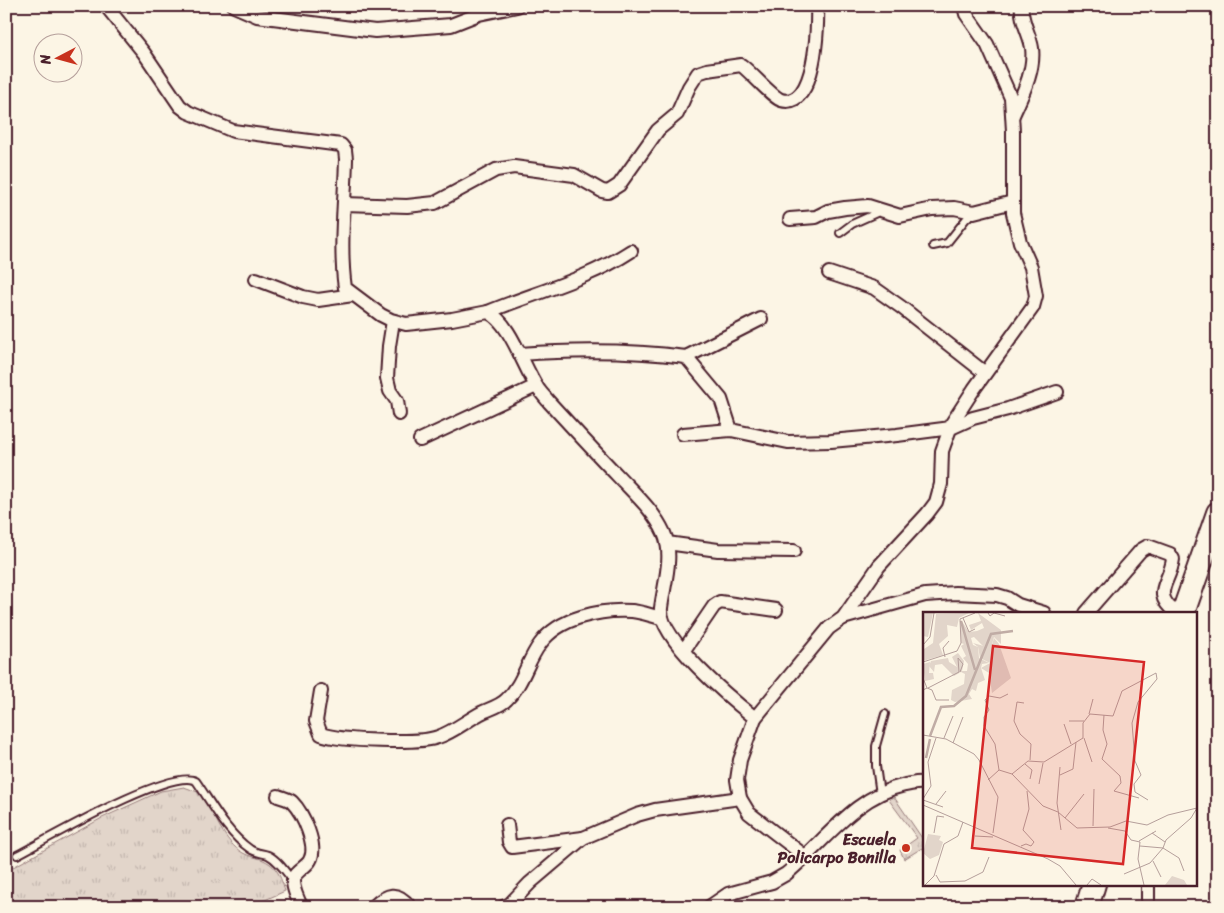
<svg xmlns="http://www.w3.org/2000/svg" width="1224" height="913" font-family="Sriracha,sans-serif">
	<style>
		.grass { fill: url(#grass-tufts); stroke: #967a7a }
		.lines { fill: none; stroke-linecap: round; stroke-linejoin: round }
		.lane-casing { stroke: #4a1f2b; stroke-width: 10 }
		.street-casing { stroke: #4a1f2b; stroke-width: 16 }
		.highway-casing { stroke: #4a1f2b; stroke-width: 26 }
		.lane { stroke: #fcf5e5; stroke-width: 6 }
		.street { stroke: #fcf5e5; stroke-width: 12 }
		.highway { stroke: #fcf5e5; stroke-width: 22 }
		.poi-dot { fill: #c8321e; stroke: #fcf5e5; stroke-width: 2 }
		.labels { text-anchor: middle; stroke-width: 4; stroke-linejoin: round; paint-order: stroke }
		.poi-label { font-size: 16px; font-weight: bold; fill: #4a1f2b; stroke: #fcf5e5; text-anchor: end }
		.inset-river { fill: none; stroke: #c0aca5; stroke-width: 2.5 }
		.inset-road { fill: none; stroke: #b59f9b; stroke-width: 1 }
		.view { fill: #d62828; fill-opacity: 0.15; stroke: #d62828; stroke-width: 2.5 }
		.inset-edge { fill: none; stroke: #4a1f2b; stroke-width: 2.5 }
	</style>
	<defs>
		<pattern id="grass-tufts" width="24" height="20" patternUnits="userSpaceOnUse" patternTransform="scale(1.25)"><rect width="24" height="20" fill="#e2d5ca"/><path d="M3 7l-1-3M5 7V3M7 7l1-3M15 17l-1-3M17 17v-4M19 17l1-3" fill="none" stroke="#c3b6ae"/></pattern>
	</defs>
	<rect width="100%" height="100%" fill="#fcf5e5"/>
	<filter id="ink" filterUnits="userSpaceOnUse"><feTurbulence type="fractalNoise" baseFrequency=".02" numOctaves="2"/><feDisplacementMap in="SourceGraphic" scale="10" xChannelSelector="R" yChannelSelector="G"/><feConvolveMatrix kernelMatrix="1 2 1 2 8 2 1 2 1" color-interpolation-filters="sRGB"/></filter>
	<g filter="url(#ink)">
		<g class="grass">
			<path d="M184,787L206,795C212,813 225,843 243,853C248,856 255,857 261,859C278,866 280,876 285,891L265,900L230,907H6V871L102,818L161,791Z"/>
			<polygon points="894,797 924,841 924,850 922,848 904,859 900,850 917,838 889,800"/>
		</g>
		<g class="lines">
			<g class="lane-casing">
				<g id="lane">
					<polyline points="840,233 852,224 881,211"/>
					<polyline points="933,246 947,243 966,219 974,212"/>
					<polyline points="880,794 876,766 876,746 885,714"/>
					<path d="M17,855C46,840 171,767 196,781C212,804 227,833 250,849C255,853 262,853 268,855C278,860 286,872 293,881"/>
				</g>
			</g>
			<g class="street-casing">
				<g id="street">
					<path d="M106,6L144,53L180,106L188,112L233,131L341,145L345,150L346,159C345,201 339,246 345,288L381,315L391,320L406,324L452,319L488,312C510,322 523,366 537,387C540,392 545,397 549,402C572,427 595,452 619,477C635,494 654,511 664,533C674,555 664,584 661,608C658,638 731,699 755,718"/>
					<polyline points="234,6 257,16 375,31 451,25 479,14 517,6"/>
					<path d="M1013,115C1022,95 1035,71 1032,48C1030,34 1020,20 1022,6"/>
					<path d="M344,204L407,206L435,203L496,170L514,167L574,175L602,191L608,192L619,185L658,130L677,114L689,87L698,73L707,70L741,65C751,72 772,97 781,100C816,110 818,26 817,6"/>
					<polyline points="790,219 816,217 828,211 845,208 868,206 900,216 932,209 954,208 974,212 1013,202"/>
					<polyline points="829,273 874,288 901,307 985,373"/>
					<polyline points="256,279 303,297 318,300 353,295"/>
					<path d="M488,312C536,292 587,280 631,251"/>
					<polyline points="393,321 389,346 387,378 390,391 397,401 399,414"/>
					<path d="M520,354C575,350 632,350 686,357L721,399L731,430"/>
					<polyline points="686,357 761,319"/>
					<polyline points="683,434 731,430 788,442 831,441 897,435 951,428 973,418 1008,409 1057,392"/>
					<polyline points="420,440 536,386"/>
					<polyline points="667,543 718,550 794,551"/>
					<path d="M1086,613L1141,550L1148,546L1170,554L1173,559C1170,584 1150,592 1176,613"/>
					<polyline points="843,618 925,595 955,593 997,595 1007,598 1018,605 1044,613"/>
					<polyline points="684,650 714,606 720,602 776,610"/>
					<path d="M321,691L316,721L321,734C340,741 420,744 438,737C453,732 466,721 481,713C489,709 501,706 507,699C523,684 527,661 540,644C559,617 602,609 632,611C642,612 652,616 662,618"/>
					<path d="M278,796C283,798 289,799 292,802C303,813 318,846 310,860C307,867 293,872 293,881C293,888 298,901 302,907"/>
					<polyline points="507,825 509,842 512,847 583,838"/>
					<polyline points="806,857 749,813 740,798 737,780 740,760 755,718 829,628 843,618 879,566 927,514 936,502 941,484 942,451 952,423 974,389 1033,307 1036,296 1031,267 1020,242 1013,213 1013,131 1011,98 987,44 966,14 964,6"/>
					<polyline points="1148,900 1148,884"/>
					<path d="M373,907C387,894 397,890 410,907"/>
					<polyline points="503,907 510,904 530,883 583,838 637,815 655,810 740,798"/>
					<path d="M709,907L728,894L772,882L786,874C824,843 854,796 905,785C912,784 917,782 924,783"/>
				</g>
			</g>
			<g class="highway-casing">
				<g id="highway">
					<polyline points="1183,613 1218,513"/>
					<polyline points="1087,907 1094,884"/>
				</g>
			</g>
			<use href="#lane" class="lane"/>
			<use href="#street" class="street"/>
			<use href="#highway" class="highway"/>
		</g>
	</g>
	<circle class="poi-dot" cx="906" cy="848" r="5"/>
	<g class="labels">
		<g class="poi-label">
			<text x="896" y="845">Escuela<tspan x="896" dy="18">Policarpo Bonilla</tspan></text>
		</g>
	</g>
	<g transform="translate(923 612)">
		<rect width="274" height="274" fill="#fcf5e5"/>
		<path d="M71,26L76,32L88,66L69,81L66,61L58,56L67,51L57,46L55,35L50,31L68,36ZM7,50L6,61H10L11,67L2,69L0,52Z" fill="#e2d5ca"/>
		<path d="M0,1H10L5,25L0,24ZM46,1L36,6L34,15L24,13L25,24L16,32L20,43L0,49L1,37L10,31L13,2ZM55,1L78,18V32L71,25L68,36H62L51,25L48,26L50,33L55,35L56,46L66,51L59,52L58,56L62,68L55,71L53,79L49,77L46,82L49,87L32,90L28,88L29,78L41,72L42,62L38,60L31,64L19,52L12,53L11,60L6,54L8,49L25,46L26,50L34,55L29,45L35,41L41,49L39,59H44L45,52L40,46L43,44L38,34L41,32L38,31V8L46,20L54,19L61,16L59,11L48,18L46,13L58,9ZM249,264L261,268L264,273H242Z" fill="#e2d5ca"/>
		<path d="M5,222L18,224L16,228L20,230L16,243L7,247L0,241Z" fill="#e2d5ca"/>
		<path class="inset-river" d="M38,9L52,58M7,124L18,95L31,94L43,84L68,22L90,19M3,146L7,127"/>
		<path class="inset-road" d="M65,1L67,4L71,1L82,4M40,6L46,20L52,17M0,33L7,25L11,1M22,45L20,36L26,29M35,46L40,52L37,60M0,50L34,39L38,31L37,7L52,1M0,66L4,76L0,78M4,76L9,78L13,88H26M5,76L36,60L35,46M101,91L94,90L91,109L97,122L108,132L107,148M166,102L170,87M181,103L180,118L184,132L179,147L197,164L198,171L191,179L216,186M146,109H161M141,112L148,132M0,123L23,127L51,142L56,148L75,185L70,221M21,126L30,104M161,126L169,150M30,131L40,105M102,152L109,158L107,167M137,155L134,191L138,218M76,158L72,132L61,114V105L66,98L62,88L66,84L77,86L85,82M89,162L105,149L121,150L160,126V111L167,102L190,104L199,79L233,61L234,67L215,90L209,111L212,149L218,163L211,172L212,180L225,188M137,163L150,157L153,130M65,168L76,158L89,162L120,194L135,200L154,216L187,215L203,209L224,213L245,203L274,196M116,172L120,151M0,187L8,174L5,150L13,126M0,188L20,195M13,192L23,179M0,193L125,247L137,254L153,273M142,206L161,182M170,214L171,177M185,216L202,219L208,228L217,230L215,247L221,273M11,221L14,204L21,205M229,221L242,230M52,224L70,225M216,229L233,219M98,234L103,232L108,234L111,230L100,218L106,197L104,179M217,234L240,236L243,228L268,206L274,196M230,249L238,265M201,262L227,251L240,236L256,246L261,259M13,263L17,270L42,269L60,260L66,245M2,273L11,264L21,232L35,224L40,210M164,273L169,267L178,273"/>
		<path class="view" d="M70,34L221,50L200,252L49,236Z"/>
		<rect width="274" height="274" class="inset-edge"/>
	</g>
	<rect width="1224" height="913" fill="none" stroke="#fcf5e5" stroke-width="25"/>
	<rect x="12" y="12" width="1199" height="888" fill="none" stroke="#4a1f2b" stroke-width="2" filter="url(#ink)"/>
	<g transform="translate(58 58) rotate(264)"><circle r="24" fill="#fcf5e5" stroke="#b59f9b"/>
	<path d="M0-4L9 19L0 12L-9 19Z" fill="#c8321e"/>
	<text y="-8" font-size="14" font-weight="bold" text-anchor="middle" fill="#4a1f2b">N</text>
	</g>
</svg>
